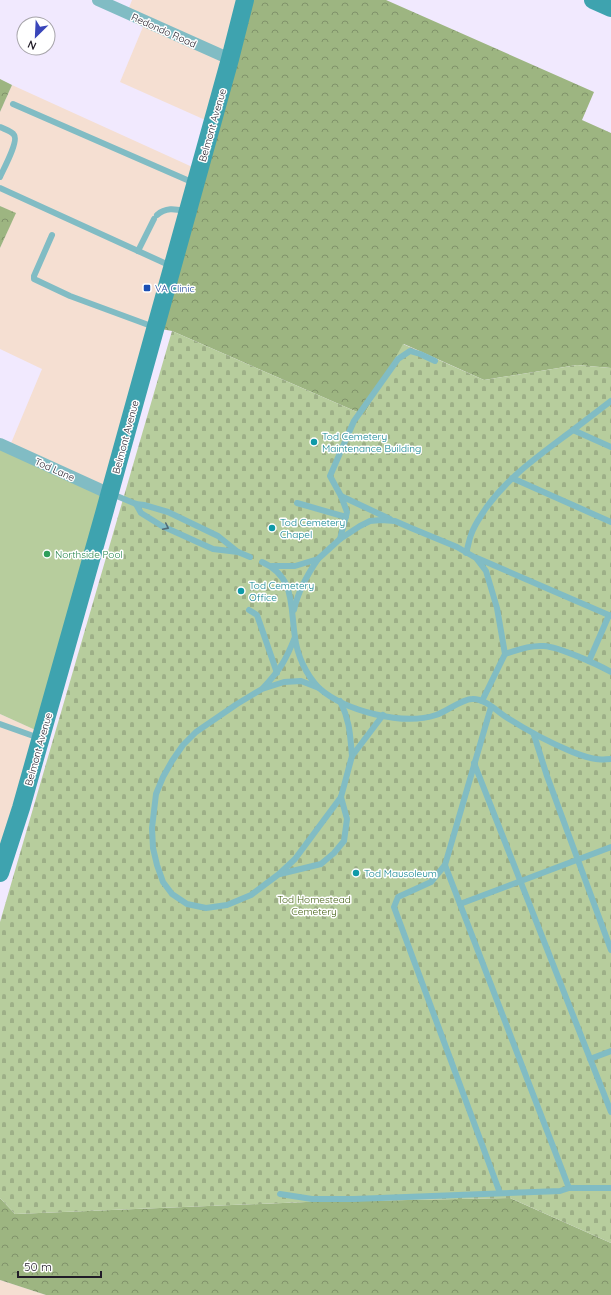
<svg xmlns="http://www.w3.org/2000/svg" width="611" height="1295" font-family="Quicksand,sans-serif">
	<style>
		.commercial { fill: #f5dfd2 }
		.forest { fill: url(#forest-crowns) }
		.cemetery { fill: url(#cemetery-stones) }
		.garden { fill: #b7cd9d }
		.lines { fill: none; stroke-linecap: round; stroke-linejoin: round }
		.lane { stroke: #81bcc4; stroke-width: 6 }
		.street { stroke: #81bcc4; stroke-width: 12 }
		.secondary { stroke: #3ea3af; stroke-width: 18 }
		.oneway { stroke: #516c76 }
		.transit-dot { fill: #1a4fb4; stroke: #fff; stroke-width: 1.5 }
		.culture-dot { fill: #0f9aa8; stroke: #fff; stroke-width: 1.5 }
		.leisure-dot { fill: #2e9e5b; stroke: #fff; stroke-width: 1.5 }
		.labels { text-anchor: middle; stroke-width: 3; stroke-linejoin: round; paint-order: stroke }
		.street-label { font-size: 10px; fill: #211c28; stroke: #fff }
		.transit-label { font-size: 10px; fill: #164399; stroke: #fff; text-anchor: start }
		.culture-label { font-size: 10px; fill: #0d838f; stroke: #fff; text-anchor: start }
		.leisure-label { font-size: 10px; fill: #27864d; stroke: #fff; text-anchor: start }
		.park-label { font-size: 10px; fill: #446114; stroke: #fff }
	</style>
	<defs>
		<pattern id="forest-crowns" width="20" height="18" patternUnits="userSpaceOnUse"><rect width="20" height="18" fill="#9db581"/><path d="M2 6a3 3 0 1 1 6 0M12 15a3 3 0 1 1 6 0" fill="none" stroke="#80926a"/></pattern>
		<pattern id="cemetery-stones" width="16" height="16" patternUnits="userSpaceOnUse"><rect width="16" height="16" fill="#b7cd9d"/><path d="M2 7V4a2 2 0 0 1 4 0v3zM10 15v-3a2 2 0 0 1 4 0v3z" fill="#9daf87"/></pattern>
	</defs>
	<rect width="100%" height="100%" fill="#f1e9fe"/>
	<g class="commercial">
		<polygon points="132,0 245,0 212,123 120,82 145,22 127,13"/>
		<polygon points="12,85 199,170 110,494 9,448 42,369 0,349 0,248 15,214 0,206 0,112"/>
		<polygon points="0,714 42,733 0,873"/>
		<polygon points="0,1280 46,1295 0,1295"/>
	</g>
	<g class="forest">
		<polygon points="245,0 386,0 594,92 582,120 611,133 611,368 577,365 484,380 404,344 364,415 172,331 156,328"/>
		<polygon points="0,79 12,85 0,112"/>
		<polygon points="0,206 16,213 0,248"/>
		<polygon points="0,1198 15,1214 306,1202 510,1198 611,1243 611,1295 46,1295 0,1280"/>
	</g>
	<polygon class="cemetery" points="172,331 364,415 403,344 484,380 577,365 611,368 611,1243 510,1198 306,1202 15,1214 0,1198 0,922"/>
	<polygon class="garden" points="0,444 110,494 42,733 0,714"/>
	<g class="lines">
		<g class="lane">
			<polyline points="13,104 194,183"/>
			<path d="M0,127C4,129 12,131 14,135C19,141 3,170 0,177"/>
			<polyline points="0,188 171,266"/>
			<path d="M157,215C166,207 175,209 186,211"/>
			<polyline points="52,235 34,276 34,279 70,296 154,327"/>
			<polyline points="138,251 154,219"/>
			<polyline points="573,430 611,401"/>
			<polyline points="512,478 611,522"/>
			<polyline points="112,494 136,504 144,505 168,512 218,536 238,552 250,557"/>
			<polyline points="341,496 390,519"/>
			<polyline points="297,503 346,517"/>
			<polyline points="136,504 141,513 162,526 213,549 238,552"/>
			<polyline points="340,539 347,512 341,496 330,476 354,421 398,359 410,351 420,354 435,361"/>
			<path d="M466,553C468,547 469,540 471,535C474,525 481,516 486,508C509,476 541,454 573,430L611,447"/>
			<polyline points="477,558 611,616"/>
			<path d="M262,562C296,577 290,607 295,637C297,655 306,675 319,688C345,711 403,726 436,715C446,712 462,699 472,699C484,698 497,711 506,717C528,731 546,741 570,751C578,754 587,758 596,759C601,760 606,759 611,759"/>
			<polyline points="272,566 295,566 318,559 340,539 360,526 370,521 381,520 395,521 411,528 457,547 476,558 486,571 497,608 505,654 482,701"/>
			<polyline points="249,610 257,615 277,673"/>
			<path d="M294,610C298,591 307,575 318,559"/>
			<path d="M505,654C518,650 530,645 544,646C559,647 597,664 611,672"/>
			<polyline points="589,661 609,615"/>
			<path d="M263,688C280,670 286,660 295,637"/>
			<polyline points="319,688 301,681 284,682 262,689 237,704 196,732 183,745 172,761 163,777 156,794 152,828 153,848 157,865 163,882 172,894 187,904 206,908 227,905 251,895 279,874 295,859 341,797 352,756 383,715"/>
			<path d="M340,701C350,721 350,734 352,756"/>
			<polyline points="491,707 445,865 431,882 398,897 394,907 500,1193"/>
			<polyline points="0,724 39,738"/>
			<polyline points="534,735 547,776 611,950"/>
			<polyline points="474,763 611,1112"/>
			<polyline points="445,865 569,1188 611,1188"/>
			<polyline points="280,874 321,864 334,853 344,841 347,819 341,797"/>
			<polyline points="460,904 611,847"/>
			<polyline points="590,1059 611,1051"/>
			<polyline points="280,1194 312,1199 354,1199 560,1191 569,1188"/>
		</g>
		<g class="street">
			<polyline points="98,0 230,59"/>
			<polyline points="0,444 110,494"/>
		</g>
		<g class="secondary">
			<polyline points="593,0 611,8"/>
			<polyline points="0,873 21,808 105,510 230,59 245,0"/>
		</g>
	</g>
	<defs><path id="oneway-chevron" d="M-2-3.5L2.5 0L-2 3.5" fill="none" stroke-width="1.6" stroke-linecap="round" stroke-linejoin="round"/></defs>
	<use class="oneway" href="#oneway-chevron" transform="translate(166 527) rotate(26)"/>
	<rect class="transit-dot" x="143" y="284" width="8" height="8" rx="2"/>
	<g class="culture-dot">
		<circle cx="314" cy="442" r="4"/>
		<circle cx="272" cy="528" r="4"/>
		<circle cx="241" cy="591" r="4"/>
		<circle cx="356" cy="873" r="4"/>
	</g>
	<circle class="leisure-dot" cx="47" cy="554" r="4"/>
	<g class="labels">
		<g class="street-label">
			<text transform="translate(164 30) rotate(24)" y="4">Redondo Road</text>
			<text transform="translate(212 125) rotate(-74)" y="4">Belmont Avenue</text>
			<text transform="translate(125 437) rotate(-75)" y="4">Belmont Avenue</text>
			<text transform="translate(55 469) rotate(24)" y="4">Tod Lane</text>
			<text transform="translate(38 749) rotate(-74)" y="4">Belmont Avenue</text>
		</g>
		<g class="transit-label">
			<text x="155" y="292">VA Clinic</text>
		</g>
		<g class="culture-label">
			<text x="322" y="440">Tod Cemetery<tspan x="322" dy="12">Maintenance Building</tspan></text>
			<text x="280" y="526">Tod Cemetery<tspan x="280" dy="12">Chapel</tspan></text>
			<text x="249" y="589">Tod Cemetery<tspan x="249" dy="12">Office</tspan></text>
			<text x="364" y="877">Tod Mausoleum</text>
		</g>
		<g class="leisure-label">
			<text x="55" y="558">Northside Pool</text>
		</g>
		<g class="park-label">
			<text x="314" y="903">Tod Homestead<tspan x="314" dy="12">Cemetery</tspan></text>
		</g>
	</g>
	<g transform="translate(36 36) rotate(204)"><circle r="19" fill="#ffffff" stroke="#a6a4a9"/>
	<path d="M0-3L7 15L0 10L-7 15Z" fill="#3a46ba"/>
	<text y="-6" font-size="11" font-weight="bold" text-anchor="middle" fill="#211c28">N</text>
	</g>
	<path d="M18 1271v6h83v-6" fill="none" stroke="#211c28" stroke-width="2"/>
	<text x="24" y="1271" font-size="12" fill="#211c28" stroke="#ffffff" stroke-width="3" paint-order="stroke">50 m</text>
</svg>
